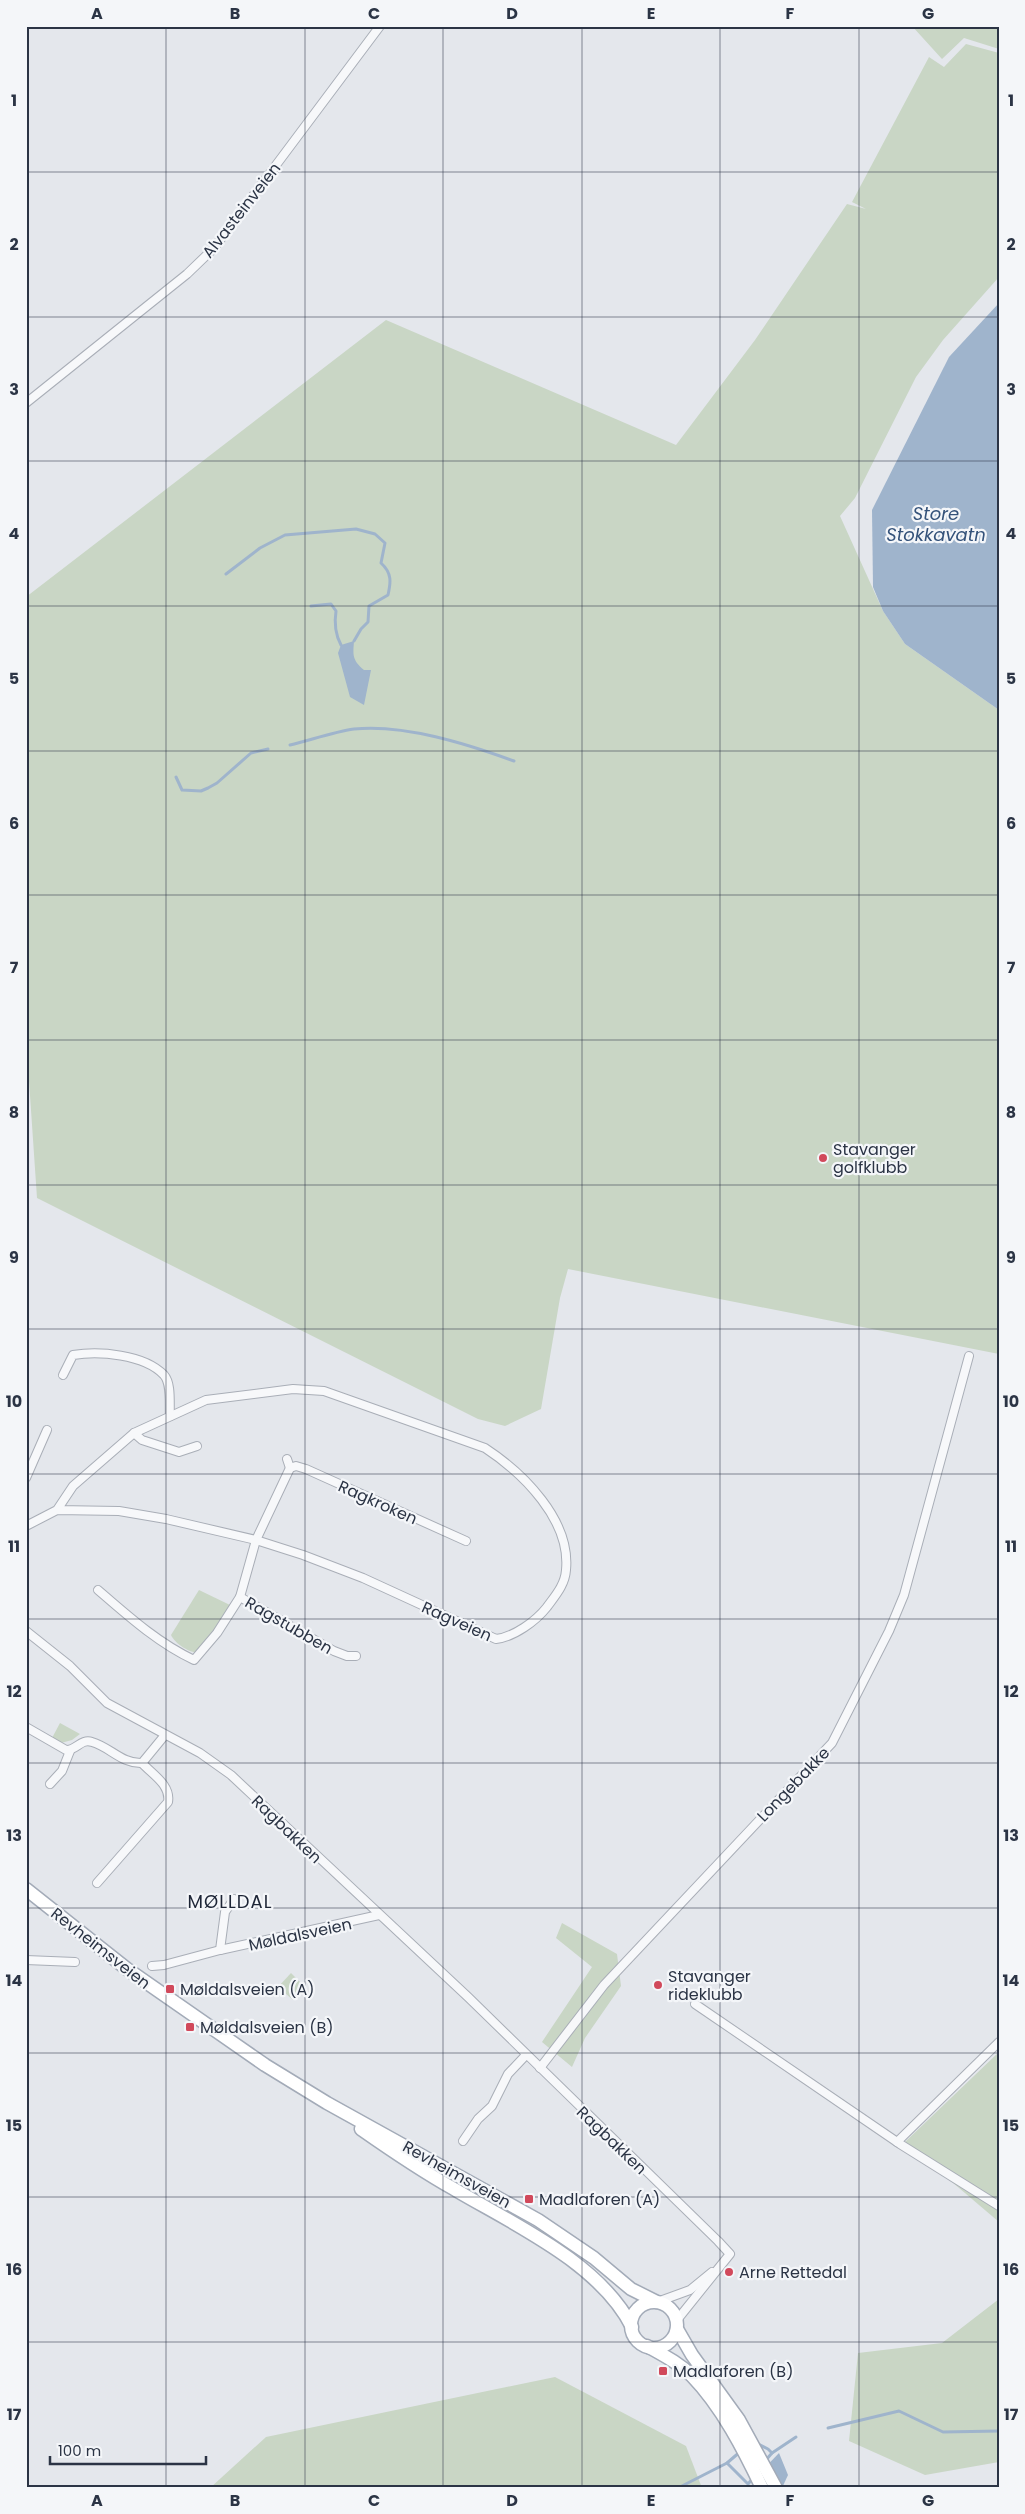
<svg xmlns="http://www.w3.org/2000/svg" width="1025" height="2514" font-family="Poppins,sans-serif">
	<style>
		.green { fill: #c9d6c5 }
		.water { fill: #9fb4cc }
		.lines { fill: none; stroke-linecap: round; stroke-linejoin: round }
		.stream { stroke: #9fb4cc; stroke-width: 3 }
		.street-casing { stroke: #a9aeb7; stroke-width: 10 }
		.primary-casing { stroke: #a3abb8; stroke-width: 15 }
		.street { stroke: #f7f8fa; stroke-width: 8 }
		.primary { stroke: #fff; stroke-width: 12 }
		.grid { fill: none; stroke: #2b3445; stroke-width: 1; stroke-opacity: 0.55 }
		.poi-dot { fill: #d1495b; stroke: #f4f6f9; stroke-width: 2 }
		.labels { text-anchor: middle; stroke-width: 4.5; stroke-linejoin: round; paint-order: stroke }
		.street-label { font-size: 16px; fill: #2b3445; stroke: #f4f6f9 }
		.poi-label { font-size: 16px; fill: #2b3445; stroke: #f4f6f9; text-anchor: start }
		.water-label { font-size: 18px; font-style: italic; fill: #34527a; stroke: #f4f6f9 }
		.neighbourhood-label { font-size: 18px; letter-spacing: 1px; fill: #1d2536; stroke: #f4f6f9 }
		.neatline { fill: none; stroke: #2b3445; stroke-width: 2 }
		.grid-label { font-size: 16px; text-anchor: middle; font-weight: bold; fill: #2b3445 }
	</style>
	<rect width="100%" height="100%" fill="#e4e7ec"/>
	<g class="green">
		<polygon points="912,26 999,26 999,49 964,38 942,59"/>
		<polygon points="966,44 999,53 999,277 943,340 916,377 855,498 840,516 883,611 905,644 999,710 999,1354 568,1269 560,1298 541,1409 505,1426 478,1419 37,1198 26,1037 26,597 386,320 676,445 755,340 847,204 866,209 852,202 929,57 944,67"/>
		<path d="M199,1590L230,1605L199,1653C190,1653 175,1644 171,1635Z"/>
		<polygon points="60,1723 80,1734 72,1740 61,1743 52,1738"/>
		<polygon points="562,1923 617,1954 621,1986 585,2038 572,2067 542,2042 592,1967 556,1938"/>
		<polygon points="291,1973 306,1988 293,2000 278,1987"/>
		<polygon points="999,2052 999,2222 905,2142"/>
		<polygon points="999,2299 999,2462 925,2475 849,2441 858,2353 942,2343"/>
		<polygon points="555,2377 686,2446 702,2488 210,2488 266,2437"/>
	</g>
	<g class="water">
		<polygon points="999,303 999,710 905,644 883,611 873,587 872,510 949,357"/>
		<path d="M354,641C353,655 352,660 364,670H371L364,705L350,697L338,653L341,645Z"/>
		<polygon points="779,2453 788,2475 782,2488 772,2488 756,2477"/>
	</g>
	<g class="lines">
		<g class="stream">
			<path d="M226,574L260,548L285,535L356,529L375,534L385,543L381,563C392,573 391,582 388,595L369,606L368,622L361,629L354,641"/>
			<path d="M311,606L331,604L336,611C334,624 335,634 341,645"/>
			<path d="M290,745C311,740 333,732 354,729C405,724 467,744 514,761"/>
			<polyline points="176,777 182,790 201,791 208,788 217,783 251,753 268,749"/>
			<polyline points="828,2428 899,2411 943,2432 999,2431"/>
			<polyline points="756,2443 768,2449 772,2453"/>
			<polyline points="765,2461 772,2453 796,2437"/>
			<polyline points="727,2463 748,2484 753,2478"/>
			<polyline points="678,2488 727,2463 741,2451"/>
		</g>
		<g class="street-casing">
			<g id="street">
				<polyline points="26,403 187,274 214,248 380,26"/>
				<path d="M63,1375L73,1355C99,1351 144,1354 164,1375C172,1384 169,1405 170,1416"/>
				<polyline points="134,1433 142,1440 179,1452 197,1446"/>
				<polyline points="287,1459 290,1468 296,1466 306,1469 466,1541"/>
				<polyline points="26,1478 47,1430"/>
				<path d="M26,1526L57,1510L73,1486L134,1433L206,1400L293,1389L324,1391L485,1448C523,1473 571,1520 566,1570C565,1585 555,1596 547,1607C536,1621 514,1637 496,1639L363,1578L303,1555L256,1540L166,1519L119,1511L57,1510"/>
				<path d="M98,1590C128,1616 158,1643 194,1660L217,1633L240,1597L334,1651L347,1656H356"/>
				<polyline points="240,1597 256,1540 290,1468"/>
				<polyline points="26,1631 70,1666 107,1703 200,1753 231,1775 468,1997 718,2241 730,2254 677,2320"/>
				<path d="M26,1727L66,1750C76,1751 81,1738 92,1742C110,1747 122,1764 142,1763L165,1735"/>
				<polyline points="50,1784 62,1771 70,1751"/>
				<path d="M97,1883L168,1802C171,1785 153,1775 142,1763"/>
				<polyline points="220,1950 225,1912 234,1899"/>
				<polyline points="26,1960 75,1962"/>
				<polyline points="152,1966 164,1965 220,1950 379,1915"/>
				<polyline points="695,2004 900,2144 999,2206"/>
				<polyline points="540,2068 604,1985 832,1743 889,1631 904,1595 969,1356"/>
				<polyline points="463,2141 478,2119 492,2106 508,2074 526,2055"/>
				<polyline points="897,2142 999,2042"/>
				<polyline points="657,2302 690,2290 712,2272"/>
			</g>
		</g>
		<g class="primary-casing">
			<g id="primary">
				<polyline points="26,1889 127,1969 265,2065 327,2103 538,2220 594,2258 631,2289 657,2302"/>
				<path d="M361,2129C391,2150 422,2171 454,2189C513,2224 600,2263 632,2327"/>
				<circle cx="654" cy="2325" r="23"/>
				<polyline points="677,2329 692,2355 739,2420 776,2488"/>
				<path d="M647,2346C663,2355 679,2363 692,2376C722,2407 744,2450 762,2488"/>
			</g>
		</g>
		<use href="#street" class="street"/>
		<use href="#primary" class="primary"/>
	</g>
	<path class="grid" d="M166,26V2488M305,26V2488M443,26V2488M582,26V2488M720,26V2488M859,26V2488M26,172H999M26,317H999M26,461H999M26,606H999M26,751H999M26,895H999M26,1040H999M26,1185H999M26,1329H999M26,1474H999M26,1619H999M26,1763H999M26,1908H999M26,2053H999M26,2197H999M26,2342H999"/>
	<g class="poi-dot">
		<circle cx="823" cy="1158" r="5"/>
		<circle cx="658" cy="1985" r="5"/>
		<rect x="165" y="1984" width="10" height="10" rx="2.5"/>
		<rect x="185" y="2022" width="10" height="10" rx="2.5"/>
		<rect x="524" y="2194" width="10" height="10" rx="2.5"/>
		<circle cx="729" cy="2272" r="5"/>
		<rect x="658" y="2366" width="10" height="10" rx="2.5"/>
	</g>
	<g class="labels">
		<g class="street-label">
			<text transform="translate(241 210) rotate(-52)" y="6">Alvasteinveien</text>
			<text transform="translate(378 1502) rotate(24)" y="6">Ragkroken</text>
			<text transform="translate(457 1621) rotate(24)" y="6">Ragveien</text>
			<text transform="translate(289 1625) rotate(30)" y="6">Ragstubben</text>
			<text transform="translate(793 1784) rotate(-46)" y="6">Longebakke</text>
			<text transform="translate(287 1829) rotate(44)" y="6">Ragbakken</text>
			<text transform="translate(300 1934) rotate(-12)" y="6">Møldalsveien</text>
			<text transform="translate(101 1948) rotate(38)" y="6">Revheimsveien</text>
			<text transform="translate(612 2140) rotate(44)" y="6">Ragbakken</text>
			<text transform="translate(457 2174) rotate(29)" y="6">Revheimsveien</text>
		</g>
		<g class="poi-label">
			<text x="833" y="1155">Stavanger<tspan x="833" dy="18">golfklubb</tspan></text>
			<text x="668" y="1982">Stavanger<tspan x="668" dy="18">rideklubb</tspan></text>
			<text x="180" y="1995">Møldalsveien (A)</text>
			<text x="200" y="2033">Møldalsveien (B)</text>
			<text x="539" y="2205">Madlaforen (A)</text>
			<text x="739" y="2278">Arne Rettedal</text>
			<text x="673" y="2377">Madlaforen (B)</text>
		</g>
		<g class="water-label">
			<text x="936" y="520">Store<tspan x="936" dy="21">Stokkavatn</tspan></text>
		</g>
		<g class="neighbourhood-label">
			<text x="230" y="1908">MØLLDAL</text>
		</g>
	</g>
	<rect width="1025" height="2514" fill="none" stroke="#f4f6f9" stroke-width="55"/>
	<path d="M50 2456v8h156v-8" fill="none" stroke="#2b3445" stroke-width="2.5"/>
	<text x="58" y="2456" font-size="15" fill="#2b3445" stroke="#f4f6f9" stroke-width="4" paint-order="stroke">100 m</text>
	<rect x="28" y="28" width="970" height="2458" class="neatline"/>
	<g class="grid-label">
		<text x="97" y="19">A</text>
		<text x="235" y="19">B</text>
		<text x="374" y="19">C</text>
		<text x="512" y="19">D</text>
		<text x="651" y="19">E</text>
		<text x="790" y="19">F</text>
		<text x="928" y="19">G</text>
		<text x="14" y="106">1</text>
		<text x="1011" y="106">1</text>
		<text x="14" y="250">2</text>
		<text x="1011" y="250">2</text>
		<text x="14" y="395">3</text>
		<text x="1011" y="395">3</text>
		<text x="14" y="539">4</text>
		<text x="1011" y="539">4</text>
		<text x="14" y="684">5</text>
		<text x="1011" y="684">5</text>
		<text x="14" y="829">6</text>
		<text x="1011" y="829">6</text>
		<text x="14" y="973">7</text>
		<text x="1011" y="973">7</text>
		<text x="14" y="1118">8</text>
		<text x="1011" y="1118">8</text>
		<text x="14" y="1263">9</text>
		<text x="1011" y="1263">9</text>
		<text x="14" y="1407">10</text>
		<text x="1011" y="1407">10</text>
		<text x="14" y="1552">11</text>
		<text x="1011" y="1552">11</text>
		<text x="14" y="1697">12</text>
		<text x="1011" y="1697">12</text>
		<text x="14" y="1841">13</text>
		<text x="1011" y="1841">13</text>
		<text x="14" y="1986">14</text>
		<text x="1011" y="1986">14</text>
		<text x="14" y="2131">15</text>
		<text x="1011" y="2131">15</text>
		<text x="14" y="2275">16</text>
		<text x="1011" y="2275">16</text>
		<text x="14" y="2420">17</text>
		<text x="1011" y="2420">17</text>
		<text x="97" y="2506">A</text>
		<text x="235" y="2506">B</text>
		<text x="374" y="2506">C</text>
		<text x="512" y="2506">D</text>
		<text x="651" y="2506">E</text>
		<text x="790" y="2506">F</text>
		<text x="928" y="2506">G</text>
	</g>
</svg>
